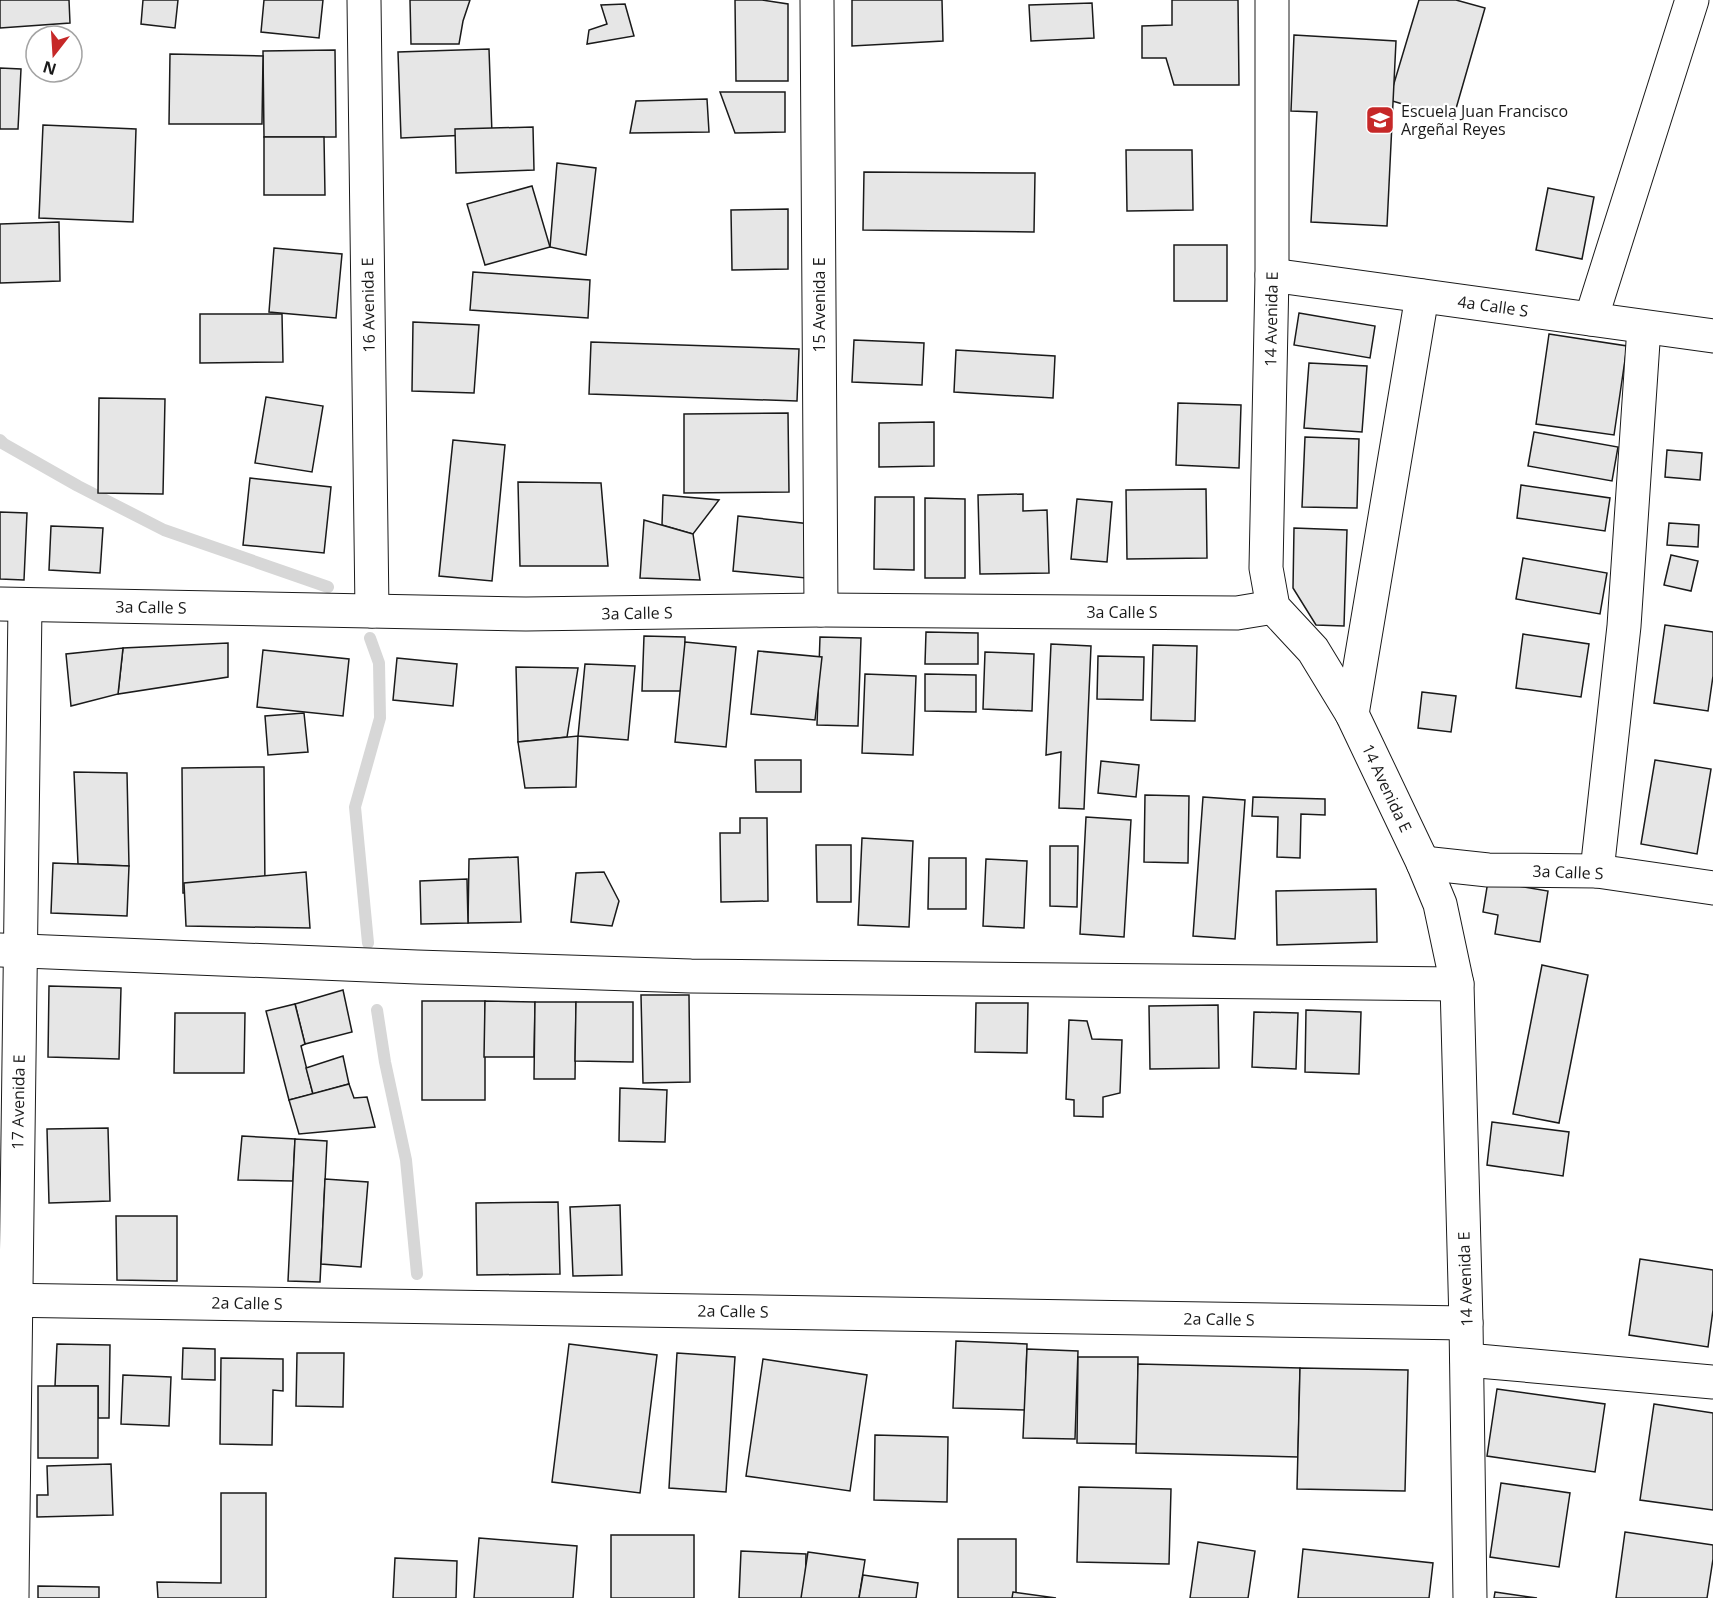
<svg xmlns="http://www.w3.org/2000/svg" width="1713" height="1598" font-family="'Open Sans',sans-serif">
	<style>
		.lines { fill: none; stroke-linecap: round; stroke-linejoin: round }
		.stream { stroke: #d7d7d7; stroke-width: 12 }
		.building { fill: #e6e6e6; stroke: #1a1a1a; stroke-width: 1.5 }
		.street-casing { stroke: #1a1a1a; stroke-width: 35 }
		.street { stroke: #fff; stroke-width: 33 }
		.labels { text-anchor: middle; stroke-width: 4.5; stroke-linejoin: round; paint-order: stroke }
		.poi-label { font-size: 16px; fill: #1a1a1a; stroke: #fff; text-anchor: start }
		.street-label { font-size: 16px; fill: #1a1a1a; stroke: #fff }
	</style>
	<rect width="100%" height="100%" fill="#fff"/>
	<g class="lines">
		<g class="stream">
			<polyline points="0,440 4,444 78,486 164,530 328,587"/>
			<polyline points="368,943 355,807 380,718 379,663 370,638"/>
			<polyline points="377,1010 385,1062 406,1160 417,1274"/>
		</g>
	</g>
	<g class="building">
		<polygon points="0,0 69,0 70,23 0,28"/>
		<polygon points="143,0 178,0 175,28 141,24"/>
		<polygon points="264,0 323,0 319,38 261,32"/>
		<polygon points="410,0 470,0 463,21 459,44 411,44"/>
		<polygon points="735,0 762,0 788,4 788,81 736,81"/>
		<polygon points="852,0 942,0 943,41 852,46"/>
		<polygon points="1172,0 1238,0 1239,85 1174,85 1166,58 1142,58 1142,26 1172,25"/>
		<polygon points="1419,0 1456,0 1485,8 1453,119 1389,100"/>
		<polygon points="1092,3 1094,38 1031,41 1029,5"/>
		<polygon points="625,4 634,36 587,44 589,30 607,24 601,5"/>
		<polygon points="1294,35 1396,41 1387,226 1311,222 1317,112 1291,111"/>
		<polygon points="489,49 492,134 401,138 398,52"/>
		<polygon points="335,50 336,137 264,137 263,51"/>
		<polygon points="170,54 263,56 262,124 169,124"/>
		<polygon points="0,68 21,69 18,129 0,129"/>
		<polygon points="720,92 785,92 785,132 735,133"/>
		<polygon points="707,99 709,132 630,133 636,101"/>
		<polygon points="43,125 136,129 133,222 39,218"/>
		<polygon points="533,127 534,170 456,173 455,129"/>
		<polygon points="264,137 324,137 325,195 264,195"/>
		<polygon points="1126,150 1192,150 1193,210 1127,211"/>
		<polygon points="557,163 596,168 586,255 550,247"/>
		<polygon points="864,172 1035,173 1034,232 863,230"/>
		<polygon points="532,186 550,247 485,265 467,204"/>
		<polygon points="1548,188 1594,197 1582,259 1536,250"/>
		<polygon points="788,209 788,269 732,270 731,210"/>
		<polygon points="59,222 60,281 0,283 0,224"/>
		<rect x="1174" y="245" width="53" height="56"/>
		<polygon points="274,248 342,254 336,318 269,312"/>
		<polygon points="473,272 590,280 588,318 470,310"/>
		<polygon points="1299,313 1375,326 1370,358 1294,345"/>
		<polygon points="200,314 282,314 283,362 200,363"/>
		<polygon points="413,322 479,325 474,393 412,391"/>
		<polygon points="1549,334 1627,346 1614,435 1536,424"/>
		<polygon points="854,340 924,343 922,385 852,382"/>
		<polygon points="591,342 799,349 797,401 589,394"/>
		<polygon points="956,350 1055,356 1053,398 954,392"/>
		<polygon points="1309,363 1367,366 1362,432 1304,428"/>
		<polygon points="266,397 323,406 312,472 255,463"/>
		<polygon points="99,398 165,399 163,494 98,493"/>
		<polygon points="1178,403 1241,405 1239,468 1176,465"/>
		<polygon points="788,413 789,492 684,493 684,414"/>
		<polygon points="934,422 934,466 879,467 879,423"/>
		<polygon points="1534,432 1618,447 1612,481 1528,466"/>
		<polygon points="1305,437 1359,439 1357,508 1302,507"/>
		<polygon points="453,440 505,445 492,581 439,576"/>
		<polygon points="1667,450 1702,453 1700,480 1665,477"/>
		<polygon points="250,478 331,487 324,553 243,545"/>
		<polygon points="518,482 601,483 608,566 520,566"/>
		<polygon points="1521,485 1610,498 1605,531 1517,518"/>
		<polygon points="1206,489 1207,558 1127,559 1126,490"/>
		<polygon points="1023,494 1023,511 1047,510 1049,573 980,574 978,495"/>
		<polygon points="663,495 719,500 693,534 662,525"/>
		<polygon points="875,497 914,497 914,570 874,569"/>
		<polygon points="925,498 965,499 965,578 925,578"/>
		<polygon points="1077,499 1112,502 1107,562 1071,559"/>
		<polygon points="0,512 27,513 24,580 0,579"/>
		<polygon points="738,516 811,524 806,578 733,571"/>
		<polygon points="644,520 693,534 700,580 640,578"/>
		<polygon points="1669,523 1699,525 1698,547 1667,545"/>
		<polygon points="51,526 103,528 100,573 49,570"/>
		<polygon points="1294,528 1347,530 1344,626 1316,625 1293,588"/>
		<polygon points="1671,555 1698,561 1691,591 1664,585"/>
		<polygon points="1523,558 1607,573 1600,614 1516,599"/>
		<polygon points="1665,625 1713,632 1713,676 1708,711 1654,703"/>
		<polygon points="926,632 978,633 978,664 925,664"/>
		<polygon points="1523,634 1589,644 1581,697 1516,688"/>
		<polygon points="644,636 685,637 684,691 642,691"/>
		<polygon points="820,637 861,638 858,726 817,725"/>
		<polygon points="685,642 736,647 726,747 675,742"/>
		<polygon points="228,643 228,677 118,694 123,648"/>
		<polygon points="1051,644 1091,646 1084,809 1059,808 1061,752 1046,755"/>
		<polygon points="1153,645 1197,646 1195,721 1151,720"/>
		<polygon points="123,648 118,694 71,706 66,654"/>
		<polygon points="263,650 349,659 343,716 257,707"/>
		<polygon points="758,651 822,657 815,720 751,714"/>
		<polygon points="985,652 1034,654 1032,711 983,709"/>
		<polygon points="1098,656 1144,657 1143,700 1097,699"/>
		<polygon points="397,658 457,664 453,706 393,700"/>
		<polygon points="585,664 635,666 628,740 578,736"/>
		<polygon points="516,667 578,668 567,737 518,742"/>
		<polygon points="865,674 916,676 913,755 862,753"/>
		<polygon points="925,674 976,675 976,712 925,711"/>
		<polygon points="1422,692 1456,696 1451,732 1418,728"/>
		<polygon points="304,713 308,752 268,755 265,716"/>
		<polygon points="578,736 576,787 525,788 518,742"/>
		<polygon points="755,760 801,760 801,792 756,792"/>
		<polygon points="1655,760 1711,769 1697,854 1641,844"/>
		<polygon points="1101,761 1139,765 1136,797 1098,793"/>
		<polygon points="264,767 265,892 183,893 182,768"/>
		<polygon points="74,772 127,773 129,866 78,864"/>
		<polygon points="1145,795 1189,796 1188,863 1144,862"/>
		<polygon points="1203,797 1245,800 1235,939 1193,936"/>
		<polygon points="1253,797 1325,799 1325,815 1301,814 1300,858 1277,857 1278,817 1252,816"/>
		<polygon points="1086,817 1131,820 1124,937 1080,934"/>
		<polygon points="740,818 767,818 768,901 721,902 720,833 740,833"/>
		<polygon points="862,838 913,841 909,927 858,925"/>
		<polygon points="816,845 851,845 851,902 817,902"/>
		<polygon points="1050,846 1078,846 1077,907 1050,906"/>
		<polygon points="518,857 521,922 468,923 469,859"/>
		<polygon points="929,858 966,858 966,909 928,909"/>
		<polygon points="986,859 1027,861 1024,928 983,926"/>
		<polygon points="53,863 129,866 127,916 51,913"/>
		<polygon points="306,872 310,928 186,926 184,883"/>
		<polygon points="604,872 619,901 612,926 571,922 576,873"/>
		<polygon points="467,879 468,923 421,924 420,881"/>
		<polygon points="1488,881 1548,891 1540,942 1495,934 1498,915 1483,912"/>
		<polygon points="1376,889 1377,942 1277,945 1276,891"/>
		<polygon points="1542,965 1588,975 1559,1123 1513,1114"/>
		<polygon points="49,986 121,988 119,1059 48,1057"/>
		<polygon points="343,990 352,1032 305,1044 295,1004"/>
		<polygon points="641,995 689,995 690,1082 643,1083"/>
		<rect x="422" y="1001" width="63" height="99"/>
		<polygon points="485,1001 535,1002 534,1057 484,1057"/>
		<polygon points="535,1002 576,1002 575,1079 534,1079"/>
		<polygon points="576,1002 633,1002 633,1062 575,1061"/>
		<polygon points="976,1003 1028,1003 1027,1053 975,1052"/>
		<polygon points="295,1004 305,1044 301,1046 313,1094 289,1100 266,1011"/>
		<polygon points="1218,1005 1219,1068 1150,1069 1149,1006"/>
		<polygon points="1306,1010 1361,1012 1359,1074 1305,1072"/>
		<polygon points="1254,1012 1298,1013 1296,1069 1252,1067"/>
		<polygon points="175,1013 245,1013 244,1073 174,1073"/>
		<polygon points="1069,1020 1087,1021 1092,1039 1122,1040 1120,1093 1103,1097 1103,1117 1074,1116 1074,1100 1066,1099"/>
		<polygon points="343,1056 349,1084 313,1094 306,1068"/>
		<polygon points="349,1084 354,1098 367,1097 375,1127 299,1134 289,1100"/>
		<polygon points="620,1088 667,1090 665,1142 619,1141"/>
		<polygon points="1492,1122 1569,1132 1563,1176 1487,1165"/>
		<polygon points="108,1128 110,1201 49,1203 47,1129"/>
		<polygon points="242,1136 295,1139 293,1181 238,1180"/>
		<polygon points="295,1139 327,1141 320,1282 288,1281"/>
		<polygon points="325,1179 368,1182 361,1267 321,1264"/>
		<polygon points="558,1202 560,1274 477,1275 476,1203"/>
		<polygon points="620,1205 622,1275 573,1276 570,1207"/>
		<polygon points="116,1216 177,1216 177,1281 117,1280"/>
		<polygon points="1640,1259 1713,1270 1713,1310 1708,1347 1629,1335"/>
		<polygon points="956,1341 1027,1344 1025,1410 953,1408"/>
		<polygon points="57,1344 110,1345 109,1418 98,1418 98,1386 55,1386"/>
		<polygon points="569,1344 657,1355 640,1493 552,1482"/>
		<polygon points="183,1348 215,1349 215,1380 182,1379"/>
		<polygon points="1027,1349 1078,1351 1075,1439 1023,1438"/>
		<polygon points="297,1353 344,1353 343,1407 296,1406"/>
		<polygon points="677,1353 735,1357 726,1492 669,1488"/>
		<polygon points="1078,1357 1138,1357 1137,1444 1077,1443"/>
		<polygon points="221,1358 283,1359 283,1391 273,1390 272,1445 220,1444"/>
		<polygon points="763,1359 867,1375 850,1491 746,1476"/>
		<polygon points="1138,1364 1300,1368 1298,1457 1136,1453"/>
		<polygon points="1300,1368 1408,1370 1405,1491 1297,1489"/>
		<polygon points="123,1375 171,1377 169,1426 121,1424"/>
		<rect x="38" y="1386" width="60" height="72"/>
		<polygon points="1497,1389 1605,1404 1595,1472 1487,1456"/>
		<polygon points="1654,1404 1713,1413 1713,1510 1640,1500"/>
		<polygon points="875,1435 948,1437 947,1502 874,1500"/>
		<polygon points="111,1464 113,1515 37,1517 37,1495 48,1495 47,1466"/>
		<polygon points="1501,1483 1570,1493 1559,1567 1490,1557"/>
		<polygon points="1079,1487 1171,1489 1169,1564 1077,1562"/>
		<polygon points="221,1493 266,1493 266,1598 158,1598 157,1582 221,1583"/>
		<polygon points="1625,1532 1713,1545 1713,1559 1707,1598 1616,1598"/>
		<rect x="611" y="1535" width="83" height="63"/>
		<polygon points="479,1538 577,1546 573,1598 474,1598"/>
		<rect x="958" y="1539" width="58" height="59"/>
		<polygon points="1198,1542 1255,1551 1248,1598 1190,1598"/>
		<polygon points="1303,1549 1433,1563 1429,1598 1298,1598"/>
		<polygon points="741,1551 806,1554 805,1598 739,1598"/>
		<polygon points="808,1552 865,1560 859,1598 801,1598"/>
		<polygon points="395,1558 457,1561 456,1598 393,1598"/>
		<polygon points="863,1575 918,1583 916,1598 859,1598"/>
		<polygon points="38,1586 99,1587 99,1598 38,1598"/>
		<polygon points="1013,1592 1056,1598 1012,1598"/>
		<polygon points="1495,1592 1537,1598 1494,1598"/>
	</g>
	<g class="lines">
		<g class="street-casing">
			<g id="street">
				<polyline points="364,0 372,611"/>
				<polyline points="817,0 821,610"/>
				<polyline points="1272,0 1272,275 1266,568 1273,607 1313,650 1352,714 1423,863 1440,904 1457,984 1466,1323 1470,1598"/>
				<polyline points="1272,275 1713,336"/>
				<polyline points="1591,319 1692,0"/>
				<polyline points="0,604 526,614 821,610 1237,613 1273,607"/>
				<polyline points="1352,714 1422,296"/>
				<polyline points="1423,863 1488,870 1597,871 1713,888"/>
				<polyline points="1597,871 1624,626 1644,327"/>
				<polyline points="0,950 417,967 691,976 1457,984"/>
				<polyline points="0,1300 1466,1323"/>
				<polyline points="1467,1360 1713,1382"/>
				<path d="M12,1598C15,1267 21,936 25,606"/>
			</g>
		</g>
		<use href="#street" class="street"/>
	</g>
	<defs>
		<g id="school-square" transform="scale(1.5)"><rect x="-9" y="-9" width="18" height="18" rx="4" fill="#c62828" stroke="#fff"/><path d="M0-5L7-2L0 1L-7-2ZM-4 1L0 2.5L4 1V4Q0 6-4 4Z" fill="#fff"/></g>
	</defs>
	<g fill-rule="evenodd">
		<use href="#school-square" x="1380" y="120"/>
	</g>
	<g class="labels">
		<g class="poi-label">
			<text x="1401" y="117">Escuela Juan Francisco<tspan x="1401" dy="18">Argeñal Reyes</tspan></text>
		</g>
		<g class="street-label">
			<text transform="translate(368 305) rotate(-91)" y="6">16 Avenida E</text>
			<text transform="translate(819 305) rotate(-90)" y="6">15 Avenida E</text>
			<text transform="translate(1493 306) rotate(8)" y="6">4a Calle S</text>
			<text transform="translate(1271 319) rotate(-89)" y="6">14 Avenida E</text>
			<text transform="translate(151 607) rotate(1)" y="6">3a Calle S</text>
			<text x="1122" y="618">3a Calle S</text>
			<text transform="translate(637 613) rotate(-1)" y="6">3a Calle S</text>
			<text transform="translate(1387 788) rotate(65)" y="6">14 Avenida E</text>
			<text transform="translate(1568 872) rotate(2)" y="6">3a Calle S</text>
			<text transform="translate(18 1102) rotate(-89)" y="6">17 Avenida E</text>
			<text transform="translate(1465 1279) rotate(-92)" y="6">14 Avenida E</text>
			<text transform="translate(247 1303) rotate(1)" y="6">2a Calle S</text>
			<text transform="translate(733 1311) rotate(1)" y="6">2a Calle S</text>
			<text transform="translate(1219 1319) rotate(1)" y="6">2a Calle S</text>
		</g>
	</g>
	<g transform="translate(54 54) rotate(197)"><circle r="28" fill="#ffffff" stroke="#a3a3a3" stroke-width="1.5"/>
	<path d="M0-4.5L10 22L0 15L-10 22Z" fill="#c62828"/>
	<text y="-9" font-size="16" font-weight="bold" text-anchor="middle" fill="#1a1a1a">N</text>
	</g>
</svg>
